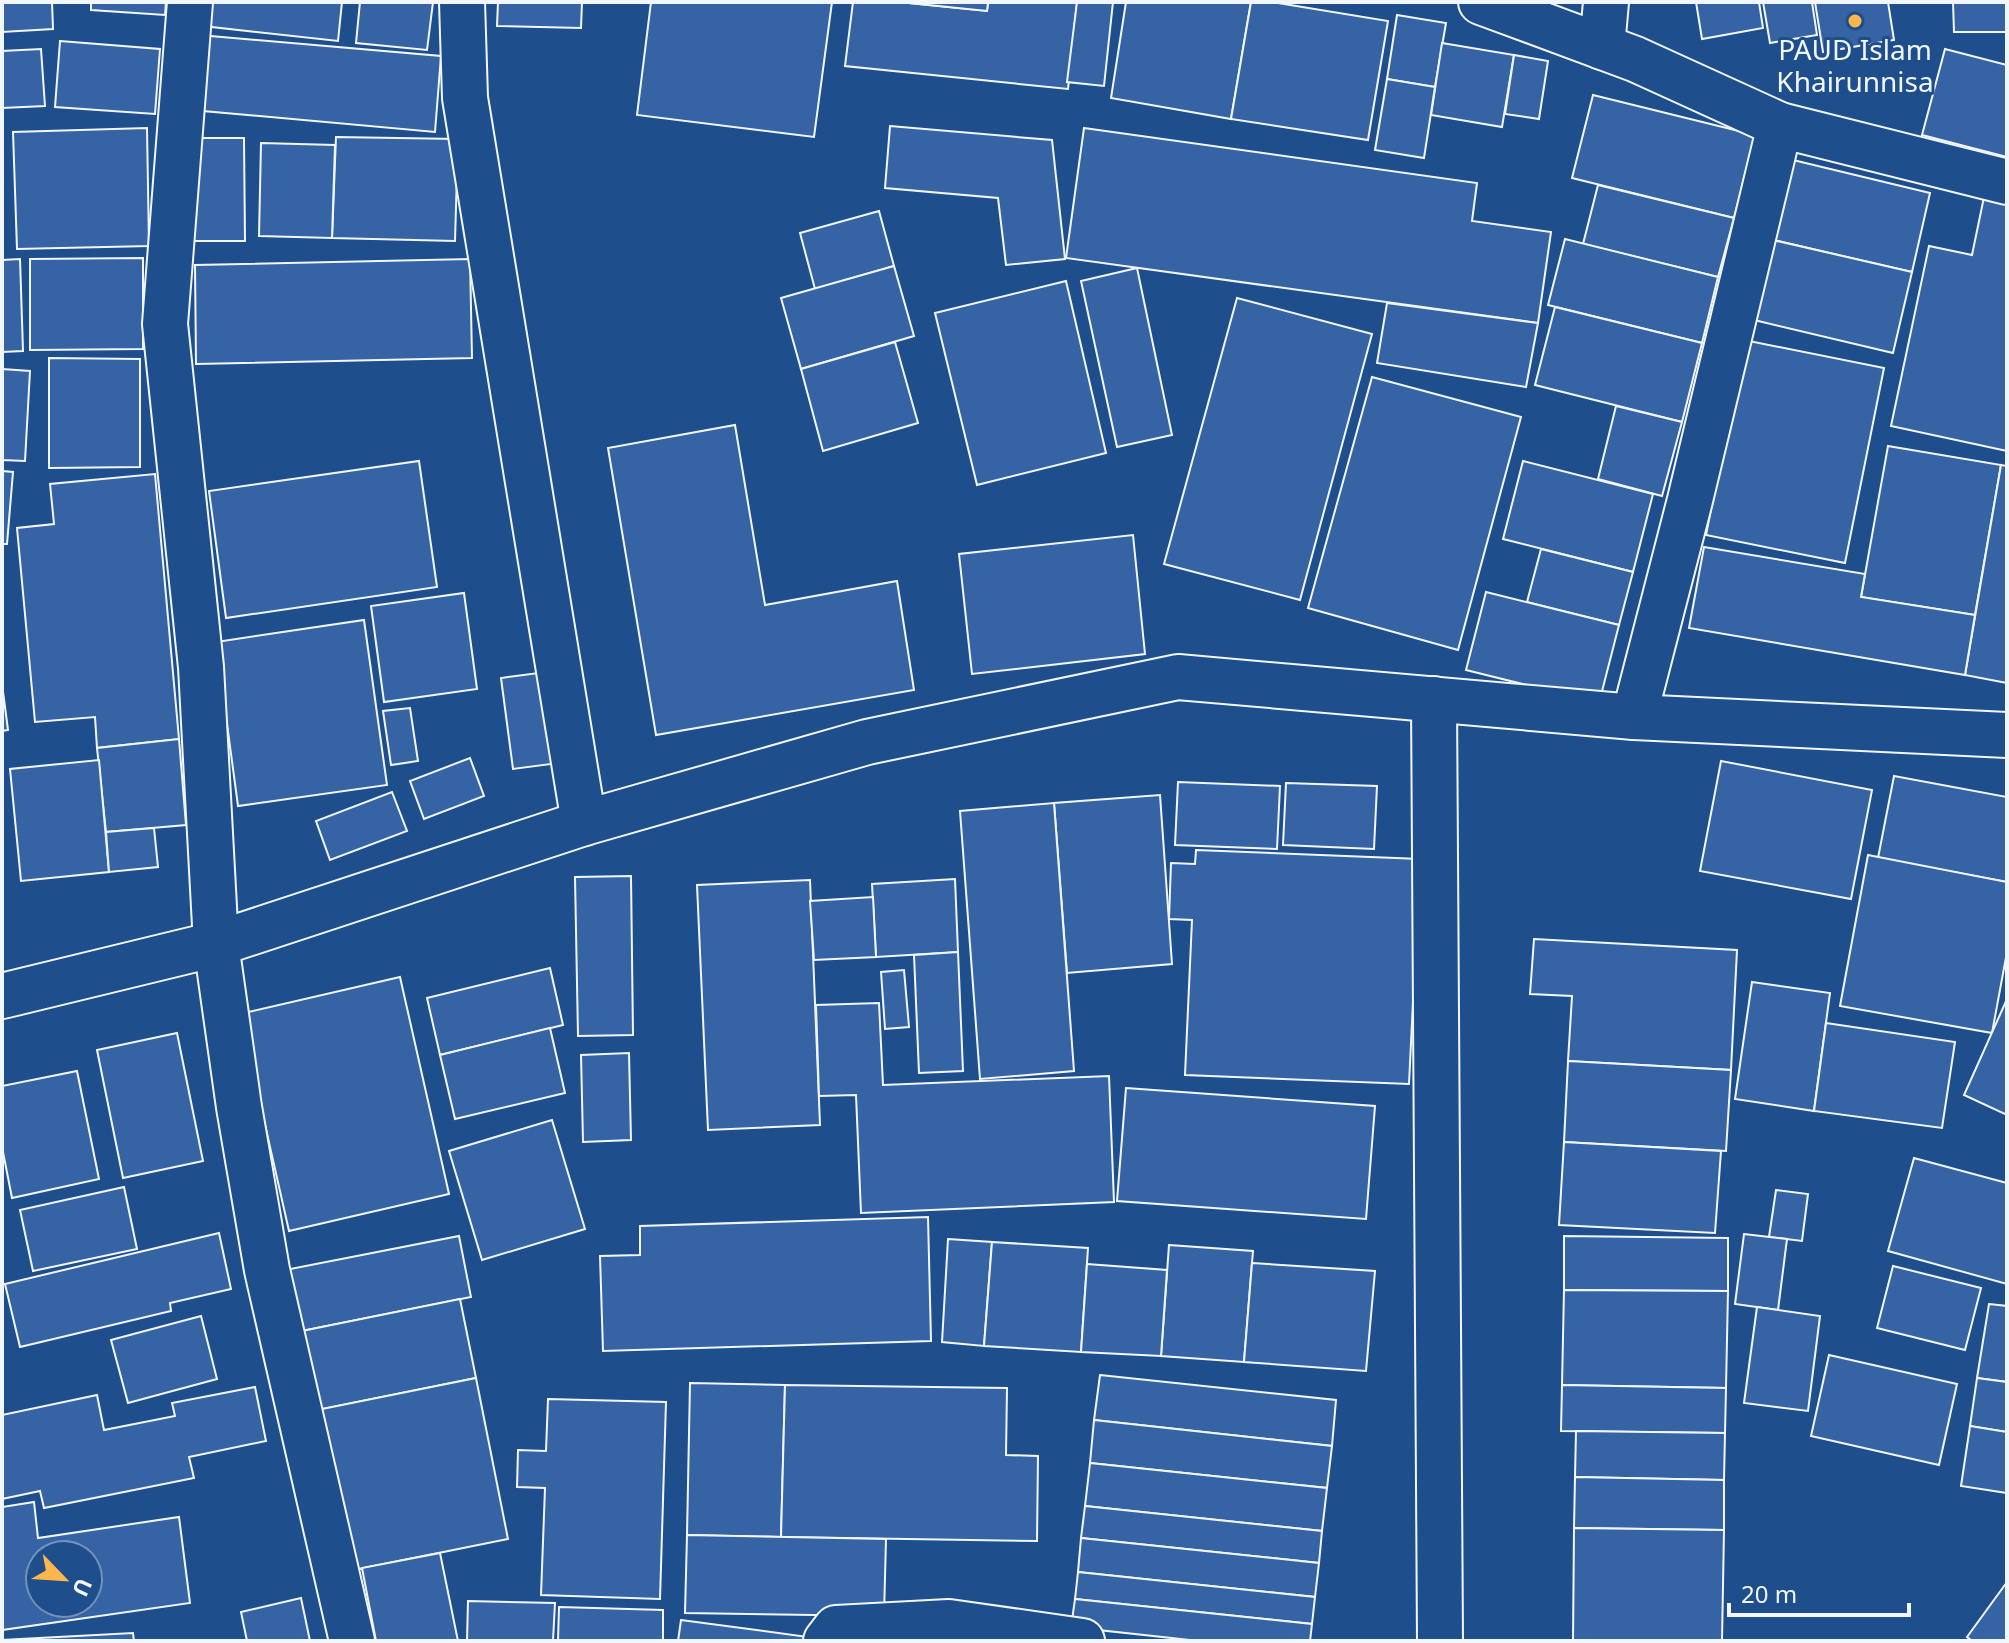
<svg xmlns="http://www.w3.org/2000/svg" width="2009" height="1643" font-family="'Noto Sans',sans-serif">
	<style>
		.building { fill: #3563a3; stroke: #f2f6ff; stroke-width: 2; fill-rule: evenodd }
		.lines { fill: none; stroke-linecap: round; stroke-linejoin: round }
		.minor-casing { stroke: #f2f6ff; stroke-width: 48 }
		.tertiary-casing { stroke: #f2f6ff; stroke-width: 48 }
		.minor { stroke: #1f4e8c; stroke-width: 44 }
		.tertiary { stroke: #1f4e8c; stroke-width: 44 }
		.poi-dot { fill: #ffb74d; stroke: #1f4e8c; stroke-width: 3 }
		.labels { text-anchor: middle; stroke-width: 6; stroke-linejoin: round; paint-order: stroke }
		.poi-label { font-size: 28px; fill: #f2f6ff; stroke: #1f4e8c }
	</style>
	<rect width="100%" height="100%" fill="#1f4e8c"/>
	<g class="building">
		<polygon points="2,2 52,2 53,29 2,32"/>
		<polygon points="91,2 166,2 165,15 91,10"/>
		<polygon points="206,2 342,2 338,41 203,26"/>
		<polygon points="360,2 433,2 427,50 356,43"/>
		<polygon points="498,2 582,2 581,28 497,26"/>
		<polygon points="651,2 832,2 814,137 637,115"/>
		<polygon points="853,2 899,2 987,11 988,2 1077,2 1068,89 845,66"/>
		<polygon points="899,2 988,2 987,11"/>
		<polygon points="1077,2 1113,2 1104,86 1067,82"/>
		<polygon points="1126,2 1251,2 1231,119 1111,98"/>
		<polygon points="1251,2 1272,2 1388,21 1368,140 1231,119"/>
		<polygon points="1696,2 1759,2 1763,28 1702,39"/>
		<polygon points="1763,2 1812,2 1817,35 1770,43"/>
		<polygon points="1815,2 1888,2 1894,40 1823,52"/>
		<polygon points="1953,2 2007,2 2007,32 1954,32"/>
		<polygon points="1397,15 1446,23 1435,87 1387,79"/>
		<polygon points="199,35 441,56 435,132 192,110"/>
		<polygon points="60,41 160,49 155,114 55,107"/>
		<polygon points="1442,43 1514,55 1502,127 1431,115"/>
		<polygon points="41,49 45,106 2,108 2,51"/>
		<polygon points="1945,49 2007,65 2007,157 1922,135"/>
		<polygon points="1514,55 1548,61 1539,119 1505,114"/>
		<polygon points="1387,79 1435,87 1424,158 1375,150"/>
		<polygon points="1593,95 1755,135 1734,218 1572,178"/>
		<polygon points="890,126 1052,140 1065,259 1006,265 998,198 885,188"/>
		<polygon points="147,128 149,246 17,249 13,132"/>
		<polygon points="1084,128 1477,183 1472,221 1551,232 1538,323 1066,258"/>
		<polygon points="336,137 458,139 455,241 332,238"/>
		<polygon points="186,138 244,138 245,241 185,241"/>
		<polygon points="261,143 335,145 332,238 259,236"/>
		<polygon points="1793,160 1930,193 1912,272 1773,240"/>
		<polygon points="1598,185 1734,218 1718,277 1583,244"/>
		<polygon points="1984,197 2007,202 2007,451 1891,426 1929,246 1972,255"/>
		<polygon points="879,211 894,266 815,289 800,233"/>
		<polygon points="1565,239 1718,277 1702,343 1548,305"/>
		<polygon points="1773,240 1912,272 1893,353 1754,320"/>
		<polygon points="143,258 143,349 30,350 30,259"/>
		<polygon points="20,259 23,351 2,352 2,260"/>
		<polygon points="470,259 472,358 196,364 195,265"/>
		<polygon points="894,266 914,336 801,369 781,298"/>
		<polygon points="1137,268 1172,435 1117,447 1081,281"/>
		<polygon points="1066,281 1106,453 977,485 935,313"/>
		<polygon points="1237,298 1372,334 1300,600 1164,564"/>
		<polygon points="1387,303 1538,323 1526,387 1377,363"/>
		<polygon points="1555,307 1702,343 1682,422 1535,385"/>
		<polygon points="1744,340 1884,368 1845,563 1706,535"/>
		<polygon points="895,342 918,423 823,451 801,369"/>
		<polygon points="49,358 140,359 140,467 49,468"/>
		<polygon points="2,369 30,371 25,461 2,460"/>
		<polygon points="1372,377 1521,417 1458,650 1308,608"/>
		<polygon points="1616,406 1682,422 1662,496 1598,479"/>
		<polygon points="735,425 765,605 897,581 914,690 656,735 608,448"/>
		<polygon points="1888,446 2001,465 1975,615 1861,597"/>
		<polygon points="419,461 437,587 226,618 209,491"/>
		<polygon points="1523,461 1653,494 1633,572 1503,539"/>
		<polygon points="2001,465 2007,466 2007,683 1965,675"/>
		<polygon points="2,471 13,472 7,544 2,544"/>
		<polygon points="155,474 179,739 97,748 95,717 35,722 17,528 54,524 50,484"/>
		<polygon points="1133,535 1145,654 972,674 959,554"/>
		<polygon points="1704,547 1865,574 1861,597 1975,615 1965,675 1689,628"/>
		<polygon points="1541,549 1633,572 1619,625 1527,602"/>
		<polygon points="1486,592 1619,625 1599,703 1466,670"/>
		<polygon points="464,593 477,689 384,702 371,606"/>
		<polygon points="364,620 387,785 238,806 216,642"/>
		<polygon points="546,672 559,763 513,769 501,678"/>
		<polygon points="2,684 8,730 2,731"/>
		<polygon points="410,708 418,761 391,765 383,711"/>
		<polygon points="179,739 186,825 106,832 97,748"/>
		<polygon points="470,758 484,796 424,819 410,781"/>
		<polygon points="99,760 109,872 21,881 10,769"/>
		<polygon points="1721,761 1872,790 1851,899 1700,871"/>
		<polygon points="1894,776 2007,797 2007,882 1878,858"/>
		<polygon points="1178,782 1280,786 1277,849 1175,845"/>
		<polygon points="1286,783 1377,786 1374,849 1283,845"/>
		<polygon points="392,792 407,831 330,860 316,821"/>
		<polygon points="1160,795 1172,964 1067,973 1054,803"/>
		<polygon points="1054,803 1074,1071 980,1079 960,811"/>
		<polygon points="154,828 158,867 109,872 106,832"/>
		<polygon points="1196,850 1420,859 1409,1084 1185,1075 1192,920 1169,919 1171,863 1195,864"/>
		<polygon points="1868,855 2007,882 2007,952 1992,1033 1840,1006"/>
		<polygon points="631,876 633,1035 578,1036 575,877"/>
		<polygon points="955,879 958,952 876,957 872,884"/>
		<polygon points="810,880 820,1125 708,1130 697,885"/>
		<polygon points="873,897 876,957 814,960 810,901"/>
		<polygon points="1534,939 1737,950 1731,1070 1568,1061 1572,996 1530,994"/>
		<polygon points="958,952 963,1071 919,1073 914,955"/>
		<polygon points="550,968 563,1025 440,1055 427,998"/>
		<polygon points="904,970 909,1027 885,1029 881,972"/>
		<polygon points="400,977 449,1194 289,1231 240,1014"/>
		<polygon points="1752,982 1830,993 1814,1111 1735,1099"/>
		<polygon points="2007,999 2007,1115 1964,1095"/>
		<polygon points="879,1003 883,1085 1109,1076 1114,1202 861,1213 856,1095 819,1096 816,1005"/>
		<polygon points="1826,1023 1955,1042 1942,1128 1814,1111"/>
		<polygon points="550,1028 565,1093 455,1119 440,1055"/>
		<polygon points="177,1033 203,1161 123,1178 97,1050"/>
		<polygon points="629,1053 631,1140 583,1142 581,1055"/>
		<polygon points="1568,1061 1731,1070 1726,1151 1564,1142"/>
		<polygon points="77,1071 99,1179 12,1198 2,1147 2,1086"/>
		<polygon points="1126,1088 1375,1106 1366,1219 1117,1201"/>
		<polygon points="552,1120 585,1229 482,1260 449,1151"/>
		<polygon points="1564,1142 1721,1151 1715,1233 1559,1225"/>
		<polygon points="1914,1158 2007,1183 2007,1284 1888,1251"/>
		<polygon points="124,1187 137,1249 33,1271 20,1210"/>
		<polygon points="1776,1190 1808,1194 1802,1241 1769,1237"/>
		<polygon points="928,1217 931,1341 603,1351 600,1256 640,1255 640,1226"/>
		<polygon points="219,1233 231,1289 170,1303 171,1311 20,1347 5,1284"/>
		<polygon points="1744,1234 1787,1239 1778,1310 1735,1304"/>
		<polygon points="459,1236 471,1297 292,1333 280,1271"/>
		<polygon points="1564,1236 1728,1238 1728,1291 1564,1290"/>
		<polygon points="948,1239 992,1242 984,1346 942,1342"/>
		<polygon points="992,1242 1088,1248 1081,1352 984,1346"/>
		<polygon points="1169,1245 1253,1251 1244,1362 1161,1356"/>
		<polygon points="1252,1263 1375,1271 1366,1371 1244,1362"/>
		<polygon points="1087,1264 1167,1270 1161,1356 1081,1352"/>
		<polygon points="1893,1266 1981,1288 1965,1350 1877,1328"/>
		<polygon points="1564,1290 1728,1291 1726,1388 1562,1385"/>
		<polygon points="460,1299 476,1378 308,1412 292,1333"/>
		<polygon points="1989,1304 2007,1306 2007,1382 1977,1378"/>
		<polygon points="1757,1307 1820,1316 1808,1411 1744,1403"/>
		<polygon points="201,1316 217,1379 128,1403 111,1340"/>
		<polygon points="1829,1355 1957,1384 1939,1465 1811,1436"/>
		<polygon points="1100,1375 1336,1400 1332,1446 1094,1420"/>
		<polygon points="476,1378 508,1539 349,1571 317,1410"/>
		<polygon points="1977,1378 2007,1382 2007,1432 1970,1426"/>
		<polygon points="690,1383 785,1385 781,1537 687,1535"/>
		<polygon points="785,1385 1007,1388 1006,1455 1038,1456 1037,1541 781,1537"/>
		<polygon points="1562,1385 1726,1388 1725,1433 1561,1431"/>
		<polygon points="255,1387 266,1441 189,1457 194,1478 44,1508 40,1491 2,1499 2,1415 97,1395 104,1430 175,1416 172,1403"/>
		<polygon points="548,1399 666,1402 660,1599 541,1595 545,1488 517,1487 518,1450 546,1451"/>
		<polygon points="1094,1420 1332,1446 1327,1488 1090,1463"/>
		<polygon points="1970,1426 2007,1432 2007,1493 1961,1486"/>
		<polygon points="1576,1431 1725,1433 1724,1480 1575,1477"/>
		<polygon points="1090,1463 1327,1488 1322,1531 1085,1506"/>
		<polygon points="1575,1477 1724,1480 1724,1530 1574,1528"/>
		<path d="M34,1502L38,1538L179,1517L190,1603L2,1630V1507ZM40,1555H88V1603H40Z"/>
		<polygon points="1085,1506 1322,1531 1319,1563 1081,1538"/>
		<polygon points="1574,1528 1724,1530 1722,1641 1573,1641"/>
		<polygon points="687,1535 886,1539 884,1616 685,1613"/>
		<polygon points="1081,1538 1319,1563 1315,1597 1078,1572"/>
		<polygon points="440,1553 458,1641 376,1641 362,1568"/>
		<polygon points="1078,1572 1315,1597 1312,1624 1075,1599"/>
		<polygon points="2007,1582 2007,1641 1972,1641 1967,1637"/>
		<polygon points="301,1598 310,1641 247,1641 241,1612"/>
		<polygon points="1075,1599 1312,1624 1310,1641 1199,1641 1071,1627"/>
		<polygon points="468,1601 555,1603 553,1641 467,1641"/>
		<polygon points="559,1607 663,1610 663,1641 558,1641"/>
		<polygon points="681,1620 808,1637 807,1641 678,1641"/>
		<polygon points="133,1633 134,1641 2,1641 2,1640"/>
	</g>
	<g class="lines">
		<g class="minor-casing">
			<g id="minor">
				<polyline points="190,2 165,324 201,667 216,944 239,1107 267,1270 352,1641"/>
				<polyline points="462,2 465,98 584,823"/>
				<polyline points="1481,2 1635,59 1780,125 2007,182"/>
				<polyline points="1602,47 1606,2"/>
				<polyline points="1434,699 1440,1641"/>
				<polyline points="1634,717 1690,500 1780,125"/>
				<polyline points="826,1641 836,1628 949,1622 1082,1641"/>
			</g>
		</g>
		<g class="tertiary-casing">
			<polyline id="tertiary" points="2,996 216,944 584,823 867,742 1178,677 1634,717 2007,735"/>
		</g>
		<use href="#minor" class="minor"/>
		<use href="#tertiary" class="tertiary"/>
	</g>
	<circle class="poi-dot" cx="1855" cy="21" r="8"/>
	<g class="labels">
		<g class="poi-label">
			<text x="1855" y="60">PAUD Islam<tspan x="1855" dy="32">Khairunnisa</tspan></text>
		</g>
	</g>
	<rect width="2009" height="1643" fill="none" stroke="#f2f6ff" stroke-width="8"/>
	<g transform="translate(64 1579) rotate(115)"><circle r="38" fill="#1f4e8c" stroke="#7391ba" stroke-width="2"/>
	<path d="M0-6L14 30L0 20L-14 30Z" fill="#ffb74d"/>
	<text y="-12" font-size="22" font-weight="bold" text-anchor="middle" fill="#f2f6ff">U</text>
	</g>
	<path d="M1729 1603v12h180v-12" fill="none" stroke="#f2f6ff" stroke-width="4"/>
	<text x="1741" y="1603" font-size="24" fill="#f2f6ff" stroke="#1f4e8c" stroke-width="6" paint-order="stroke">20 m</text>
</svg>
